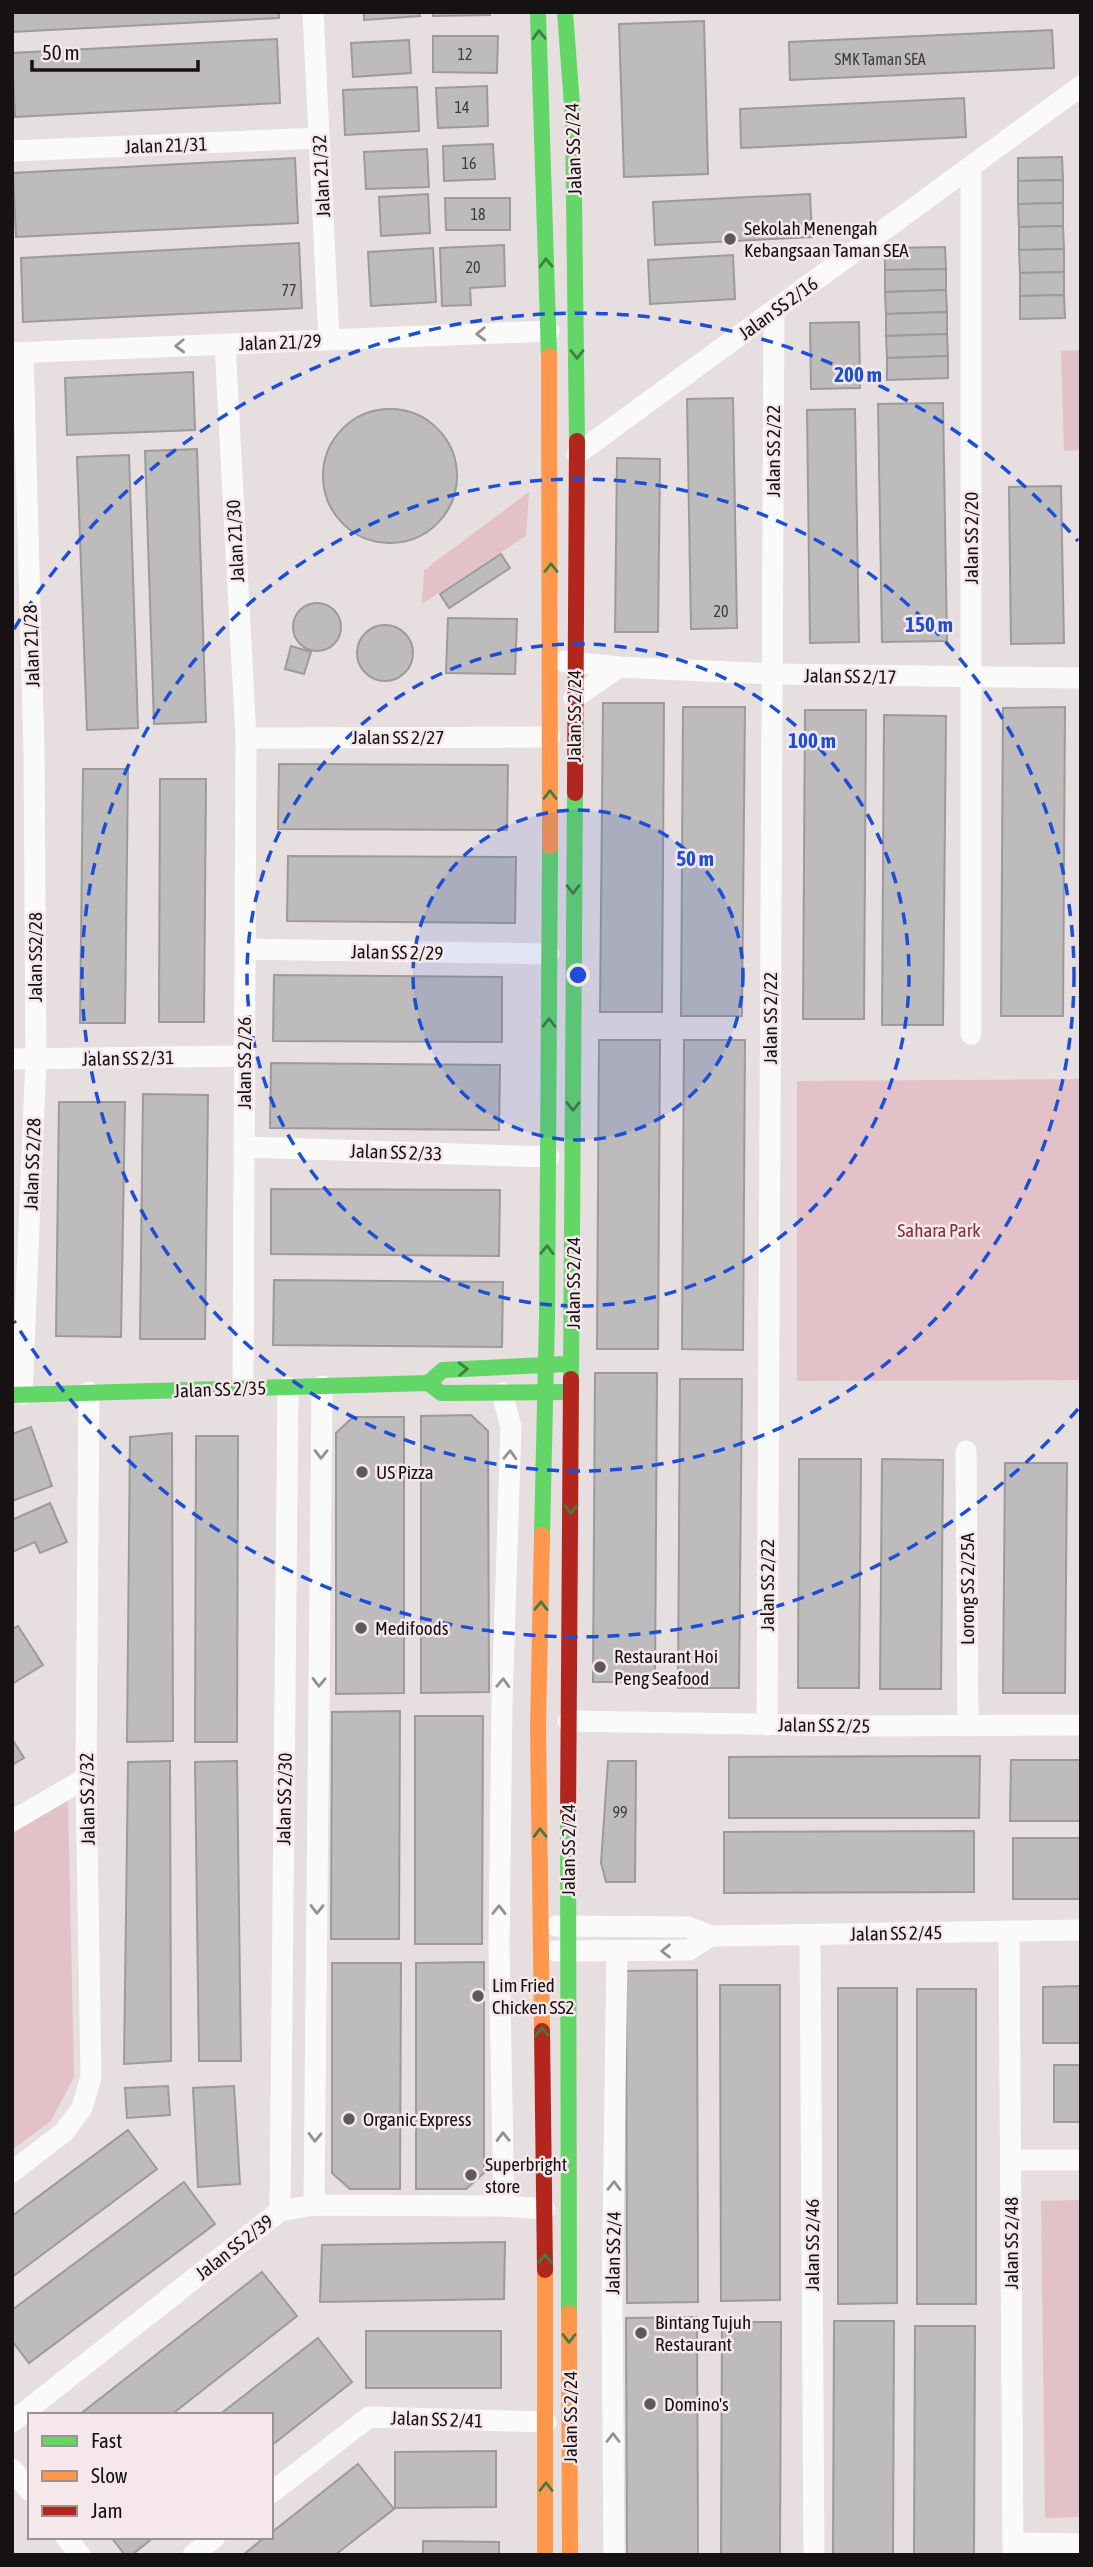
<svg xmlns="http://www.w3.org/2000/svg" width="1093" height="2567" font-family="'Asap Condensed',sans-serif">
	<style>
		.green { fill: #e2c2c8 }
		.building { fill: #bdbbbb; stroke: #9c9a9a; stroke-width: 2 }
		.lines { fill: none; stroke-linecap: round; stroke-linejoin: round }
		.street { stroke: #fbfafa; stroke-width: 21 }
		.fast { stroke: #63d668; stroke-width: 16 }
		.slow { stroke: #ff974d; stroke-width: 16 }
		.jam { stroke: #b3261e; stroke-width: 16 }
		.oneway { stroke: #407d41 }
		.oneway2 { stroke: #949192 }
		.ring { fill: none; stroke: #1d4ed8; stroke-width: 3.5; stroke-dasharray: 12 9 }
		.poi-dot { fill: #5f595a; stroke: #f6e8ea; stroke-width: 2.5 }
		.labels { text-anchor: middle; stroke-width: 5; stroke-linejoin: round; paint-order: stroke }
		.number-label { font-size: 16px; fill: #403c3c }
		.street-label { font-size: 19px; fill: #161112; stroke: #f6e8ea }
		.poi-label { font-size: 19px; fill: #161112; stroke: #f6e8ea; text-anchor: start }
		.park-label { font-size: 19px; fill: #832c44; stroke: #f6e8ea }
		.centre { fill: #1d4ed8; stroke: #f6e8ea; stroke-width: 3.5 }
		.ring-label { font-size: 21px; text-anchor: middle; font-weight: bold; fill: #1d4ed8; stroke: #f6e8ea; stroke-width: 5; stroke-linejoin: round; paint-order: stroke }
	</style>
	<rect width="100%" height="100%" fill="#e6dedf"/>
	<g class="green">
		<polygon points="1081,350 1081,450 1064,451 1061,351"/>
		<polygon points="529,492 526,536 422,604 424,570"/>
		<polygon points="1081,1079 1081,1380 797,1381 797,1081"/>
		<polygon points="68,1800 74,2077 51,2121 12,2150 12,1834"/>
		<polygon points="1081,2200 1081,2517 1045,2518 1041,2201"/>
	</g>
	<g class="building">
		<polygon points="12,12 279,12 279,18 12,32"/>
		<polygon points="364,12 419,12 420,16 364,20"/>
		<polygon points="433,12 490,12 490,15 433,16"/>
		<polygon points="704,21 708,174 624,177 619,24"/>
		<polygon points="1052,30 1054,68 790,80 789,42"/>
		<polygon points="433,36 498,36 497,73 433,72"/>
		<polygon points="277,39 280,103 15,117 12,53"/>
		<polygon points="409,40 411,73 353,77 351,43"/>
		<polygon points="487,86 488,126 438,128 436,88"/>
		<polygon points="417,87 419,131 345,135 343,90"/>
		<polygon points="964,98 966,137 741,148 740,109"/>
		<polygon points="493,144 495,179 444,181 443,146"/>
		<polygon points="427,149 429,187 366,189 364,152"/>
		<polygon points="1062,157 1063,180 1018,181 1018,158"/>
		<polygon points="295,158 298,223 16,237 13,173"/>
		<polygon points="1063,180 1063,203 1018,204 1018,181"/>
		<polygon points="428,194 430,233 381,236 379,197"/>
		<polygon points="810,194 812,237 655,245 653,202"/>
		<polygon points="445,198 510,198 510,230 446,230"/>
		<polygon points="1063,203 1063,226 1019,227 1018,204"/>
		<polygon points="1063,226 1064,249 1019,250 1019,227"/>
		<polygon points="299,243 302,308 23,322 21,258"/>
		<polygon points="504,245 505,286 470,288 471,305 442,306 440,248"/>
		<polygon points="945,247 946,269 885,270 885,248"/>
		<polygon points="433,248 436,302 371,306 368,252"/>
		<polygon points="1064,249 1064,272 1020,273 1019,250"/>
		<polygon points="733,255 735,299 650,304 648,260"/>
		<polygon points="946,269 946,290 885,292 885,270"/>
		<polygon points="1064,272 1064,295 1020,296 1020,273"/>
		<polygon points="946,290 947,312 886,314 885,292"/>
		<polygon points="1064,295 1065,318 1020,319 1020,296"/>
		<polygon points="947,312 947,334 886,336 886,314"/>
		<polygon points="859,322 860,388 811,389 810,323"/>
		<polygon points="947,334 948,356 887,358 886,336"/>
		<polygon points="948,356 948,378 887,380 887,358"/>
		<polygon points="193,372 195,430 67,435 65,378"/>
		<polygon points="733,398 737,628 691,629 687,399"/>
		<polygon points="943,403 947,641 882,642 878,404"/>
		<polygon points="855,409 859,642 810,643 807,410"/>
		<circle cx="390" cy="476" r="67"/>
		<polygon points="197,449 206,722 154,724 145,451"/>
		<polygon points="129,455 138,728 87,730 77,457"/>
		<polygon points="617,458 660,459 658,632 615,632"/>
		<polygon points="1061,486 1064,643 1011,644 1009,487"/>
		<polygon points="501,554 510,568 449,608 440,594"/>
		<circle cx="317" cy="627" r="24"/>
		<polygon points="448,618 517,619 515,674 446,673"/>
		<circle cx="385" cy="653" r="28"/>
		<polygon points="291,646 311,652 304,674 285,669"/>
		<polygon points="603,703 664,703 662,1012 600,1012"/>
		<polygon points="683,707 745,707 742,1016 681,1016"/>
		<polygon points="1065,707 1063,1016 1001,1016 1003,708"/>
		<polygon points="805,710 866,710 864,1019 803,1019"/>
		<polygon points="884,715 946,716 943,1025 882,1025"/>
		<polygon points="279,764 508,765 507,830 278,829"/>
		<polygon points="83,769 128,769 125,1023 80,1023"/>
		<polygon points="160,779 206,779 204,1022 159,1022"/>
		<polygon points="288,856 516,857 515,923 287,921"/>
		<polygon points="274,975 502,977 502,1042 273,1041"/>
		<polygon points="599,1040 660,1040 658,1349 597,1349"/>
		<polygon points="684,1040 745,1040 743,1350 682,1349"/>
		<polygon points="271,1063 500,1065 499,1130 270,1128"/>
		<polygon points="143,1094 208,1095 205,1339 140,1339"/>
		<polygon points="59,1102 125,1102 121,1337 56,1336"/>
		<polygon points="271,1189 500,1190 499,1256 271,1254"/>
		<polygon points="274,1280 503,1282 502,1347 273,1345"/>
		<polygon points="595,1373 657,1373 655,1682 593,1682"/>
		<polygon points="680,1379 742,1379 739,1688 678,1688"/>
		<polygon points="471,1415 488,1431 489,1692 421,1693 421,1416"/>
		<polygon points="353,1417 404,1417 404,1693 336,1694 336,1433"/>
		<polygon points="31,1427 52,1486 12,1501 12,1434"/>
		<polygon points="172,1433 173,1741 127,1742 130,1437"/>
		<polygon points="196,1436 238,1436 237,1742 195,1742"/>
		<polygon points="799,1459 861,1459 859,1688 798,1688"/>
		<polygon points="882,1459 943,1460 941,1689 880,1689"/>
		<polygon points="1005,1463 1067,1463 1065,1693 1003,1693"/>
		<polygon points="50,1503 67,1542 40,1553 35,1542 12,1552 12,1520"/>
		<polygon points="18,1626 43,1665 12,1684 12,1629"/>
		<polygon points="400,1711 399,1939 331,1939 332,1712"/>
		<polygon points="415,1716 483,1716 482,1944 415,1944"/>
		<polygon points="12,1739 24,1758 12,1765"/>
		<polygon points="980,1756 979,1818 729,1818 729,1757"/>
		<polygon points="1011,1760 1081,1760 1081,1821 1010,1821"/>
		<polygon points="170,1761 171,2061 124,2064 128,1762"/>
		<polygon points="237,1761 241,2061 199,2061 195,1762"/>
		<polygon points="608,1761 636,1761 635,1882 606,1882 601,1863"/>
		<polygon points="974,1831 974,1892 724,1893 724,1832"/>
		<rect x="1013" y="1838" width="68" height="61"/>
		<polygon points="484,1962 484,2173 466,2189 416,2189 416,1963"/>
		<polygon points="332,1963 401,1963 400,2189 350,2189 332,2173"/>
		<polygon points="697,1970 698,2302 627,2303 626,1971"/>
		<polygon points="720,1985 780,1985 780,2300 721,2301"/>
		<polygon points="1081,1986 1081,2043 1043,2043 1043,1987"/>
		<polygon points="838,1988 897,1988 897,2303 838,2304"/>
		<rect x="917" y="1989" width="59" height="315"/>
		<rect x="1054" y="2065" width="27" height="57"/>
		<polygon points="168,2086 170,2115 127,2118 125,2088"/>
		<polygon points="234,2086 240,2184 198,2187 193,2088"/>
		<polygon points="128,2130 157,2169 12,2277 12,2216"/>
		<polygon points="184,2182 215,2224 29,2363 12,2341 12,2310"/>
		<polygon points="505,2242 504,2299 320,2302 322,2245"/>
		<polygon points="262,2272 297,2316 171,2415 79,2415"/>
		<polygon points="697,2317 698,2555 627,2555 626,2318"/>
		<polygon points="834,2321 894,2321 893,2555 833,2555"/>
		<polygon points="722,2322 781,2322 780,2555 721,2555"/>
		<polygon points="915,2326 975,2326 974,2555 914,2555"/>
		<rect x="366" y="2331" width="135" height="57"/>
		<polygon points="318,2338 352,2382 271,2446 271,2415 219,2415"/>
		<polygon points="496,2451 496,2507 395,2508 395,2452"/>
		<polygon points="358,2464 394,2509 335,2555 243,2555 265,2537 271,2537 271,2533"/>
		<polygon points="111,2537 154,2537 132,2555 125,2555"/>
		<polygon points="423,2541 499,2542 499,2555 423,2555"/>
	</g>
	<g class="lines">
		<g class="street">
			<polyline points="313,12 329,340"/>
			<polyline points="12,151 319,138"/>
			<polyline points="971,167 971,1034"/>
			<polyline points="225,344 246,738 243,1388"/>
			<polyline points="12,353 549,331"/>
			<polyline points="577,454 1081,86"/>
			<polyline points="562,661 619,667 772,674 1081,678"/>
			<polyline points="574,698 619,667"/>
			<polyline points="246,738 550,737"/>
			<polyline points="245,949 549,954"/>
			<polyline points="12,1059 244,1056"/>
			<polyline points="244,1147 549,1157"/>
			<polyline points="502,1393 511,1427 502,1703 499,1948 504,2206"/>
			<polyline points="22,1394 36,1059 34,750 23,353"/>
			<polyline points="966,1451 968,1726"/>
			<polyline points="568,1721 864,1726 1081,1725"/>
			<polyline points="767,1725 774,311"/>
			<polyline points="12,1821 86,1778"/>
			<polyline points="556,1926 688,1927 711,1936 1081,1930"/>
			<polyline points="1009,1931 1013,2555"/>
			<polyline points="810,1935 814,2555"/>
			<polyline points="556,1951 689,1950 711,1936"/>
			<polyline points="1011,2160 1081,2160"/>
			<polyline points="12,2172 64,2132 82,2108 91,2077 86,1778 89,1392"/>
			<polyline points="314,2205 322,1386"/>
			<polyline points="280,2211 288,1387"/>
			<polyline points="12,2422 280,2211 314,2205 504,2206 545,2209"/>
			<polyline points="12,2469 30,2491"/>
			<polyline points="271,2493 369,2417 546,2422"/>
			<polyline points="66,2537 80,2555"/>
			<polyline points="1013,2543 1081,2544"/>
			<polyline points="193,2555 215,2537"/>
			<polyline points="614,2555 612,2304 617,1951"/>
		</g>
		<g class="fast">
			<polyline points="538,12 549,356"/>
			<polyline points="565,12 573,118 577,441"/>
			<polyline points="571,1379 575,793"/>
			<polyline points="428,1383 443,1370 566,1364"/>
			<polyline points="12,1395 428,1383 441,1393 565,1392"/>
			<polyline points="542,1535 547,1318 550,846"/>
			<polyline points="568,1820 569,2313"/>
		</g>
		<g class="slow">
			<polyline points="549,356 550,846"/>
			<polyline points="542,1535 538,1727 542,2031"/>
			<polyline points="545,2270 545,2555"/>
			<polyline points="569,2313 570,2555"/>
		</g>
		<g class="jam">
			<polyline points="575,793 577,441"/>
			<polyline points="568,1820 571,1379"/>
			<polyline points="542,2031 545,2270"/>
		</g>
	</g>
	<defs><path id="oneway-chevron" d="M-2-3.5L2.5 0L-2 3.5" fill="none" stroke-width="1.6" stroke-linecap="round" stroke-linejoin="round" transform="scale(1.75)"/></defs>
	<g class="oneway">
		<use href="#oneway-chevron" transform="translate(539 35) rotate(-92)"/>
		<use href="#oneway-chevron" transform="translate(546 263) rotate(-92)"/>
		<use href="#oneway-chevron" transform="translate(577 354) rotate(90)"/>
		<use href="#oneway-chevron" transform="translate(551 568) rotate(-90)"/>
		<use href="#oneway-chevron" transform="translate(550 795) rotate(-90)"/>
		<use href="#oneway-chevron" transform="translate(573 889) rotate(90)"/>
		<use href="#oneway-chevron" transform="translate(549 1023) rotate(-90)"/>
		<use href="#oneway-chevron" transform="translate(573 1106) rotate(90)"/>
		<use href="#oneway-chevron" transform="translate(547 1250) rotate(-89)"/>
		<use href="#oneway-chevron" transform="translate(463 1369) rotate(-2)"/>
		<use href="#oneway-chevron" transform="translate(571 1509) rotate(91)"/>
		<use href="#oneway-chevron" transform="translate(541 1606) rotate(-89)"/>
		<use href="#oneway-chevron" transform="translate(540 1833) rotate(-91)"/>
		<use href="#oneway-chevron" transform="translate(542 2032) rotate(-91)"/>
		<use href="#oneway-chevron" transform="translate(545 2259) rotate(-90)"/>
		<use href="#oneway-chevron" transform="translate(569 2338) rotate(90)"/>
		<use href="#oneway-chevron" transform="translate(546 2487) rotate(-90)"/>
	</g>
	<g class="oneway2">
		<use href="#oneway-chevron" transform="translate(481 334) rotate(178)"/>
		<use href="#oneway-chevron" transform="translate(180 346) rotate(178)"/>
		<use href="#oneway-chevron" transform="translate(321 1454) rotate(91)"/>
		<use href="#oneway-chevron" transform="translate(510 1455) rotate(-88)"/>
		<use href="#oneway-chevron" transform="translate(319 1682) rotate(91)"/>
		<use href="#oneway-chevron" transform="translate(503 1683) rotate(-88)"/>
		<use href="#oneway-chevron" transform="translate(317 1909) rotate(91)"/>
		<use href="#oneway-chevron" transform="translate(499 1910) rotate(-89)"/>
		<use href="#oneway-chevron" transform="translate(666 1951) rotate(179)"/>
		<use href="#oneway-chevron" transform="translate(315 2137) rotate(91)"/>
		<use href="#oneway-chevron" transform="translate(503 2137) rotate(-91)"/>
		<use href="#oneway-chevron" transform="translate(614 2186) rotate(-89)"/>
		<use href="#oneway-chevron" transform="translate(613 2438) rotate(-90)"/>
	</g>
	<circle cx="578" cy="975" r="165" fill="#1d4ed8" fill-opacity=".12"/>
	<g class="ring">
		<circle cx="578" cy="975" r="165"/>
		<circle cx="578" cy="975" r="331"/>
		<circle cx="578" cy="975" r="496"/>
		<path d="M1078 1409A662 662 0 0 1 14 1321M14 629A662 662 0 0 1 1078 541"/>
	</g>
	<g class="poi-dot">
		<circle cx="730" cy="239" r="7"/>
		<circle cx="362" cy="1472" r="7"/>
		<circle cx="361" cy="1628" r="7"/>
		<circle cx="600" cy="1667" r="7"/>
		<circle cx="478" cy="1996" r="7"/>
		<circle cx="349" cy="2119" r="7"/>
		<circle cx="471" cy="2175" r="7"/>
		<circle cx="641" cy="2333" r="7"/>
		<circle cx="650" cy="2404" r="7"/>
	</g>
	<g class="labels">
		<g class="number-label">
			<text x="465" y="60">12</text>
			<text x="880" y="65">SMK Taman SEA</text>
			<text x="462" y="113">14</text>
			<text x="469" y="169">16</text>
			<text x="478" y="220">18</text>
			<text x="473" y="273">20</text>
			<text x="289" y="296">77</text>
			<text x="721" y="617">20</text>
			<text x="620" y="1818">99</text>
		</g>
		<g class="street-label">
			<text transform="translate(166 145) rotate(-2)" y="7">Jalan 21/31</text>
			<text transform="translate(573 149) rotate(-92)" y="7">Jalan SS 2/24</text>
			<text transform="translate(321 176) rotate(-93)" y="7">Jalan 21/32</text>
			<text transform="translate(778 308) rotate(-36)" y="7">Jalan SS 2/16</text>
			<text transform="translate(280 342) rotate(-2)" y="7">Jalan 21/29</text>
			<text transform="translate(773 451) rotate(-90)" y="7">Jalan SS 2/22</text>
			<text transform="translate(971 538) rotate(-90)" y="7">Jalan SS 2/20</text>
			<text transform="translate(235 541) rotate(-93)" y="7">Jalan 21/30</text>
			<text transform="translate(31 646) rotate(-92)" y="7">Jalan 21/28</text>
			<text transform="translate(850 676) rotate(1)" y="7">Jalan SS 2/17</text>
			<text transform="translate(574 716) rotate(-90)" y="7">Jalan SS 2/24</text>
			<text x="398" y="744">Jalan SS 2/27</text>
			<text transform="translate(397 952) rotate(1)" y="7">Jalan SS 2/29</text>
			<text transform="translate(35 957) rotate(-90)" y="7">Jalan SS2/28</text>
			<text transform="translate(770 1018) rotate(-90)" y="7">Jalan SS 2/22</text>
			<text transform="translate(128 1058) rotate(-1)" y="7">Jalan SS 2/31</text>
			<text transform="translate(244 1063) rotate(-90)" y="7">Jalan SS 2/26</text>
			<text transform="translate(396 1152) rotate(2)" y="7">Jalan SS 2/33</text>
			<text transform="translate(32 1164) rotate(-88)" y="7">Jalan SS 2/28</text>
			<text transform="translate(573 1283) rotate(-90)" y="7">Jalan SS 2/24</text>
			<text transform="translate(220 1389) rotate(-2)" y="7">Jalan SS 2/35</text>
			<text transform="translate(767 1585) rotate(-90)" y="7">Jalan SS 2/22</text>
			<text transform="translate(967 1589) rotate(-90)" y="7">Lorong SS 2/25A</text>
			<text transform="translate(824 1725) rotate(1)" y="7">Jalan SS 2/25</text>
			<text transform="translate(87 1799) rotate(-91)" y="7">Jalan SS 2/32</text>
			<text transform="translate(284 1799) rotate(-89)" y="7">Jalan SS 2/30</text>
			<text transform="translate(568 1850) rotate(-90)" y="7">Jalan SS 2/24</text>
			<text transform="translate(896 1933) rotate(-1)" y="7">Jalan SS 2/45</text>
			<text transform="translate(1011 2243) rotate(-90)" y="7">Jalan SS 2/48</text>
			<text transform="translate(812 2245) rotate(-90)" y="7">Jalan SS 2/46</text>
			<text transform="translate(234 2247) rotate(-38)" y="7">Jalan SS 2/39</text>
			<text transform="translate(613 2253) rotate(-89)" y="7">Jalan SS 2/4</text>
			<text transform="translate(570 2417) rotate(-90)" y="7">Jalan SS 2/24</text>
			<text transform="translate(437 2419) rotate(2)" y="7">Jalan SS 2/41</text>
		</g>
		<g class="poi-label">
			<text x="744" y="235">Sekolah Menengah<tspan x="744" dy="22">Kebangsaan Taman SEA</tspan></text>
			<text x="376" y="1479">US Pizza</text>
			<text x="375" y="1635">Medifoods</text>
			<text x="614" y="1663">Restaurant Hoi<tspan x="614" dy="22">Peng Seafood</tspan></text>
			<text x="492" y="1992">Lim Fried<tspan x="492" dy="22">Chicken SS2</tspan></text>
			<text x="363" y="2126">Organic Express</text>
			<text x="485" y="2171">Superbright<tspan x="485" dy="22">store</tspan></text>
			<text x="655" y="2329">Bintang Tujuh<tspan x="655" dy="22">Restaurant</tspan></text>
			<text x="664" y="2411">Domino's</text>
		</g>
		<g class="park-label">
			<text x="939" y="1237">Sahara Park</text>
		</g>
	</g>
	<circle cx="578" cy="975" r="10" class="centre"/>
	<g class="ring-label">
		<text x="858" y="382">200 m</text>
		<text x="929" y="632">150 m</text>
		<text x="812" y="748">100 m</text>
		<text x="695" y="866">50 m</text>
	</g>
	<rect width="1093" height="2567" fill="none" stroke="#161112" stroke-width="28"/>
	<rect x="28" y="2413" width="245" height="126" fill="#f6e8ea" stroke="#9c9294" stroke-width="2"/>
	<rect x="42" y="2436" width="35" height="10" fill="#63d668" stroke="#9c9294" stroke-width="2"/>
	<text x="91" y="2448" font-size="21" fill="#161112">Fast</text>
	<rect x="42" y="2471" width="35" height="10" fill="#ff974d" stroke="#9c9294" stroke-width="2"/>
	<text x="91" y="2483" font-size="21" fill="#161112">Slow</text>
	<rect x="42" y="2506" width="35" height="10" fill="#b3261e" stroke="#9c9294" stroke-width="2"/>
	<text x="91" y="2518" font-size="21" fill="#161112">Jam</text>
	<path d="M32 60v10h166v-10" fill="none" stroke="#161112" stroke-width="3.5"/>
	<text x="42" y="60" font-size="21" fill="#161112" stroke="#f6e8ea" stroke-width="5" paint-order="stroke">50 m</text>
</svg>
